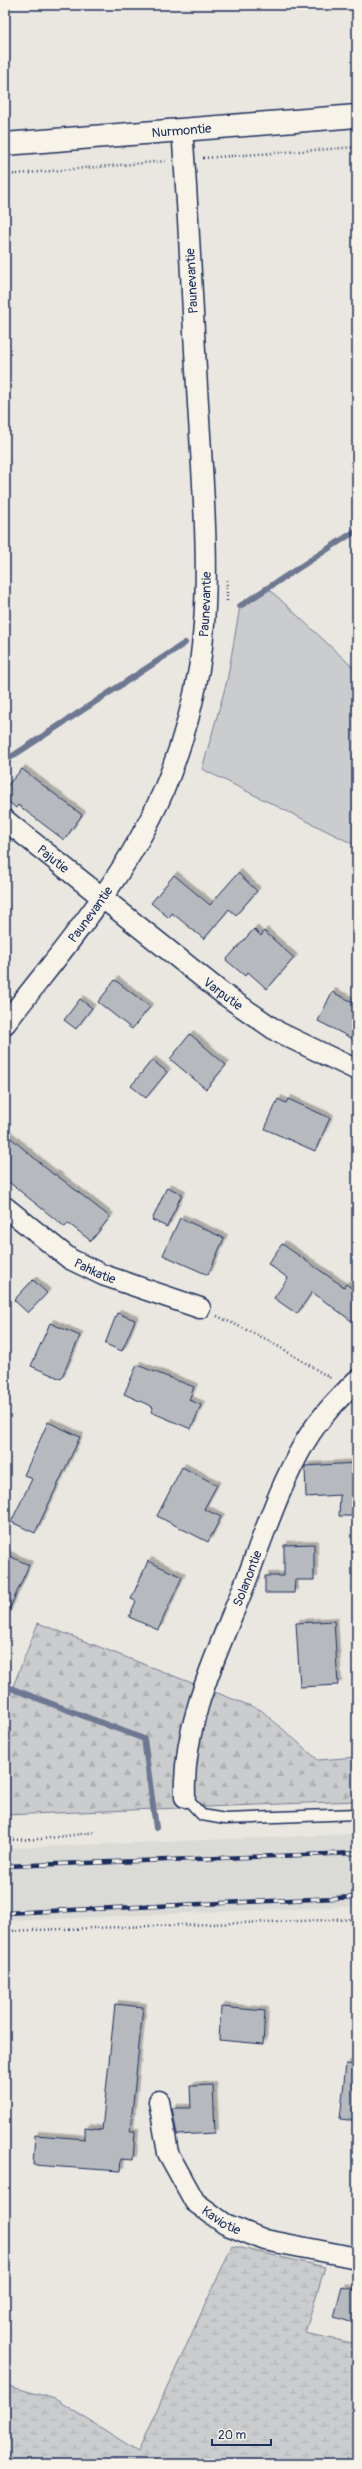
<svg xmlns="http://www.w3.org/2000/svg" width="362" height="2469" font-family="Pangolin,sans-serif">
	<style>
		.built { fill: #dadad6 }
		.green { fill: #cbcccd; stroke: #737e96 }
		.forest { fill: url(#forest-firs); stroke: #737e96 }
		.wetland { fill: url(#wetland-marsh); stroke: #737e96 }
		.lines { fill: none; stroke-linecap: round; stroke-linejoin: round }
		.stream { stroke: #6d7892; stroke-width: 6 }
		.building { fill: #b6babf; stroke: #1b2f5e; filter: url(#shadow) }
		.lane-casing { stroke: #1b2f5e; stroke-width: 13 }
		.street-casing { stroke: #1b2f5e; stroke-width: 23 }
		.secondary-casing { stroke: #1b2f5e; stroke-width: 25 }
		.path { stroke: #1b2f5e; stroke-width: 2.5; stroke-dasharray: 1 3; stroke-linecap: butt }
		.lane { stroke: #f7f3e8; stroke-width: 10 }
		.street { stroke: #f7f3e8; stroke-width: 20 }
		.secondary { stroke: #f7f3e8; stroke-width: 22 }
		.rail-casing { stroke: #1b2f5e; stroke-width: 4.5 }
		.rail { stroke: #f7f3e8; stroke-width: 3; stroke-dasharray: 9; stroke-linecap: butt }
		.labels { text-anchor: middle; stroke-width: 4; stroke-linejoin: round; paint-order: stroke }
		.street-label { font-size: 13px; fill: #1b2f5e; stroke: #f7f3e8 }
	</style>
	<defs>
		<pattern id="forest-firs" width="22" height="20" patternUnits="userSpaceOnUse"><rect width="22" height="20" fill="#cbcccd"/><path d="M5 1l3.5 6h-7zM16 11l3.5 6h-7z" fill="#aeb0b2"/></pattern>
		<pattern id="wetland-marsh" width="20" height="14" patternUnits="userSpaceOnUse"><rect width="20" height="14" fill="#cbcccd"/><path d="M1 5h8M5 5V1M11 12h8M15 12V8" fill="none" stroke="#aeb0b2"/></pattern>
		<filter id="shadow"><feDropShadow dx="3.5" dy="-3.5" stdDeviation="0" flood-color="#0004"/></filter>
	</defs>
	<rect width="100%" height="100%" fill="#eae7e0"/>
	<filter id="ink" filterUnits="userSpaceOnUse"><feTurbulence type="fractalNoise" baseFrequency=".025" numOctaves="2"/><feDisplacementMap in="SourceGraphic" scale="8" xChannelSelector="R" yChannelSelector="G"/><feConvolveMatrix kernelMatrix="1 2 1 2 8 2 1 2 1" color-interpolation-filters="sRGB"/></filter>
	<g filter="url(#ink)">
		<polygon class="built" points="357,1834 357,1906 5,1921 5,1848"/>
		<polygon class="green" points="269,589 357,671 357,846 202,769 227,681 240,606"/>
		<polygon class="forest" points="38,1623 261,1710 318,1760 357,1757 357,1801 5,1815 5,1686 12,1689"/>
		<polygon class="wetland" points="232,2246 325,2267 305,2333 357,2344 357,2464 5,2464 5,2385 55,2399 138,2451"/>
		<g class="lines">
			<g class="stream">
				<polyline points="240,606 357,530"/>
				<polyline points="5,761 185,643"/>
				<polyline points="5,1686 144,1739 156,1828"/>
			</g>
		</g>
		<g class="building">
			<polygon points="22,769 82,815 64,840 18,805 16,808 5,799 5,788"/>
			<polygon points="238,873 257,891 236,915 229,909 204,939 172,913 169,918 151,903 174,875 210,905"/>
			<polygon points="254,929 261,936 264,931 294,958 267,989 248,972 245,976 226,960"/>
			<polygon points="115,980 150,1007 132,1029 98,1002"/>
			<polygon points="332,992 357,1004 357,1041 318,1021"/>
			<polygon points="80,999 92,1008 76,1029 64,1020"/>
			<polygon points="190,1034 226,1065 206,1089 170,1059"/>
			<polygon points="152,1060 167,1072 146,1098 131,1086"/>
			<polygon points="278,1099 286,1103 288,1099 330,1118 315,1151 265,1129"/>
			<polygon points="5,1133 54,1175 55,1174 110,1217 91,1241 68,1223 65,1227 5,1179"/>
			<polygon points="167,1187 182,1194 167,1227 152,1220"/>
			<polygon points="180,1218 224,1238 208,1275 163,1255"/>
			<polygon points="282,1244 344,1287 346,1284 357,1292 357,1325 312,1292 297,1314 274,1298 288,1278 268,1264"/>
			<polygon points="33,1280 47,1293 28,1313 14,1300"/>
			<polygon points="117,1313 135,1320 122,1351 105,1344"/>
			<polygon points="50,1323 80,1336 61,1379 31,1366"/>
			<polygon points="137,1365 194,1387 189,1400 201,1405 191,1429 151,1412 153,1407 124,1394"/>
			<polygon points="48,1422 80,1437 35,1533 11,1522 32,1479 24,1475"/>
			<polygon points="357,1463 357,1516 339,1516 340,1495 306,1497 305,1466"/>
			<polygon points="182,1467 217,1485 204,1509 221,1517 208,1542 157,1516"/>
			<polygon points="314,1544 314,1580 295,1580 294,1593 265,1593 265,1576 284,1576 284,1545"/>
			<polygon points="5,1554 29,1565 5,1619"/>
			<polygon points="148,1561 182,1577 158,1630 129,1617 136,1601 131,1599"/>
			<polygon points="334,1621 338,1685 300,1687 296,1623"/>
			<polygon points="115,2004 143,2007 130,2132 135,2132 133,2160 121,2159 120,2171 33,2165 35,2135 85,2139 85,2128 102,2130"/>
			<polygon points="221,2007 265,2011 263,2044 219,2040"/>
			<polygon points="346,2064 357,2065 357,2121 340,2119"/>
			<polygon points="213,2085 215,2133 177,2135 172,2108 191,2108 190,2086"/>
			<polygon points="342,2287 357,2291 357,2324 334,2317"/>
		</g>
		<g class="lines">
			<g class="lane-casing">
				<polyline id="lane" points="185,1797 202,1815 225,1819 357,1814"/>
			</g>
			<g class="street-casing">
				<g id="street">
					<path id="s1" d="M5,820L222,993L278,1032L357,1070"/>
					<path id="s2" d="M5,1024C61,951 126,878 163,792C179,754 192,710 199,669C213,581 202,476 197,387C192,302 189,216 182,130"/>
					<path id="s3" d="M5,1207L70,1259L103,1275L200,1308"/>
					<path id="s4" d="M185,1797C182,1721 219,1650 246,1581C264,1534 280,1485 305,1442C319,1418 338,1399 357,1380"/>
					<path id="s5" d="M159,2101L168,2153L195,2202L225,2224L265,2240L357,2258"/>
				</g>
			</g>
			<g class="secondary-casing">
				<g id="secondary">
					<path id="s6" d="M5,144L357,116"/>
				</g>
			</g>
			<g class="path">
				<polyline points="203,158 357,147"/>
				<polyline points="5,175 166,161"/>
				<polyline points="227,601 227,578"/>
				<polyline points="217,1316 266,1339 332,1379"/>
				<polyline points="5,1840 42,1839 96,1832"/>
				<polyline points="5,1931 357,1919"/>
			</g>
			<use href="#lane" class="lane"/>
			<use href="#street" class="street"/>
			<use href="#secondary" class="secondary"/>
			<g class="rail-casing">
				<g id="rail">
					<polyline points="5,1866 357,1853"/>
					<polyline points="5,1913 357,1897"/>
				</g>
			</g>
			<use href="#rail" class="rail"/>
		</g>
	</g>
	<g class="labels">
		<g class="street-label">
			<text dy="5" stroke="none"><textPath href="#s6" startOffset="177">Nurmontie</textPath></text>
			<text transform="translate(191 281) rotate(-93)" y="5">Paunevantie</text>
			<text dy="5" stroke="none"><textPath href="#s2" startOffset="475">Paunevantie</textPath></text>
			<text dy="5" stroke="none"><textPath href="#s1" startOffset="62">Pajutie</textPath></text>
			<text dy="5" stroke="none"><textPath href="#s2" startOffset="139">Paunevantie</textPath></text>
			<text dy="5" stroke="none"><textPath href="#s1" startOffset="279">Varputie</textPath></text>
			<text dy="5" stroke="none"><textPath href="#s3" startOffset="111">Pahkatie</textPath></text>
			<text dy="5" stroke="none"><textPath href="#s4" startOffset="229">Solanontie</textPath></text>
			<text dy="5" stroke="none"><textPath href="#s5" startOffset="141">Kaviotie</textPath></text>
		</g>
	</g>
	<rect width="362" height="2469" fill="none" stroke="#f7f3e8" stroke-width="20"/>
	<rect x="10" y="10" width="342" height="2449" fill="none" stroke="#1b2f5e" stroke-width="1.5" filter="url(#ink)"/>
	<path d="M212 2439v6h59v-6" fill="none" stroke="#1b2f5e" stroke-width="2"/>
	<text x="218" y="2439" font-size="12" fill="#1b2f5e" stroke="#f7f3e8" stroke-width="3" paint-order="stroke">20 m</text>
</svg>
